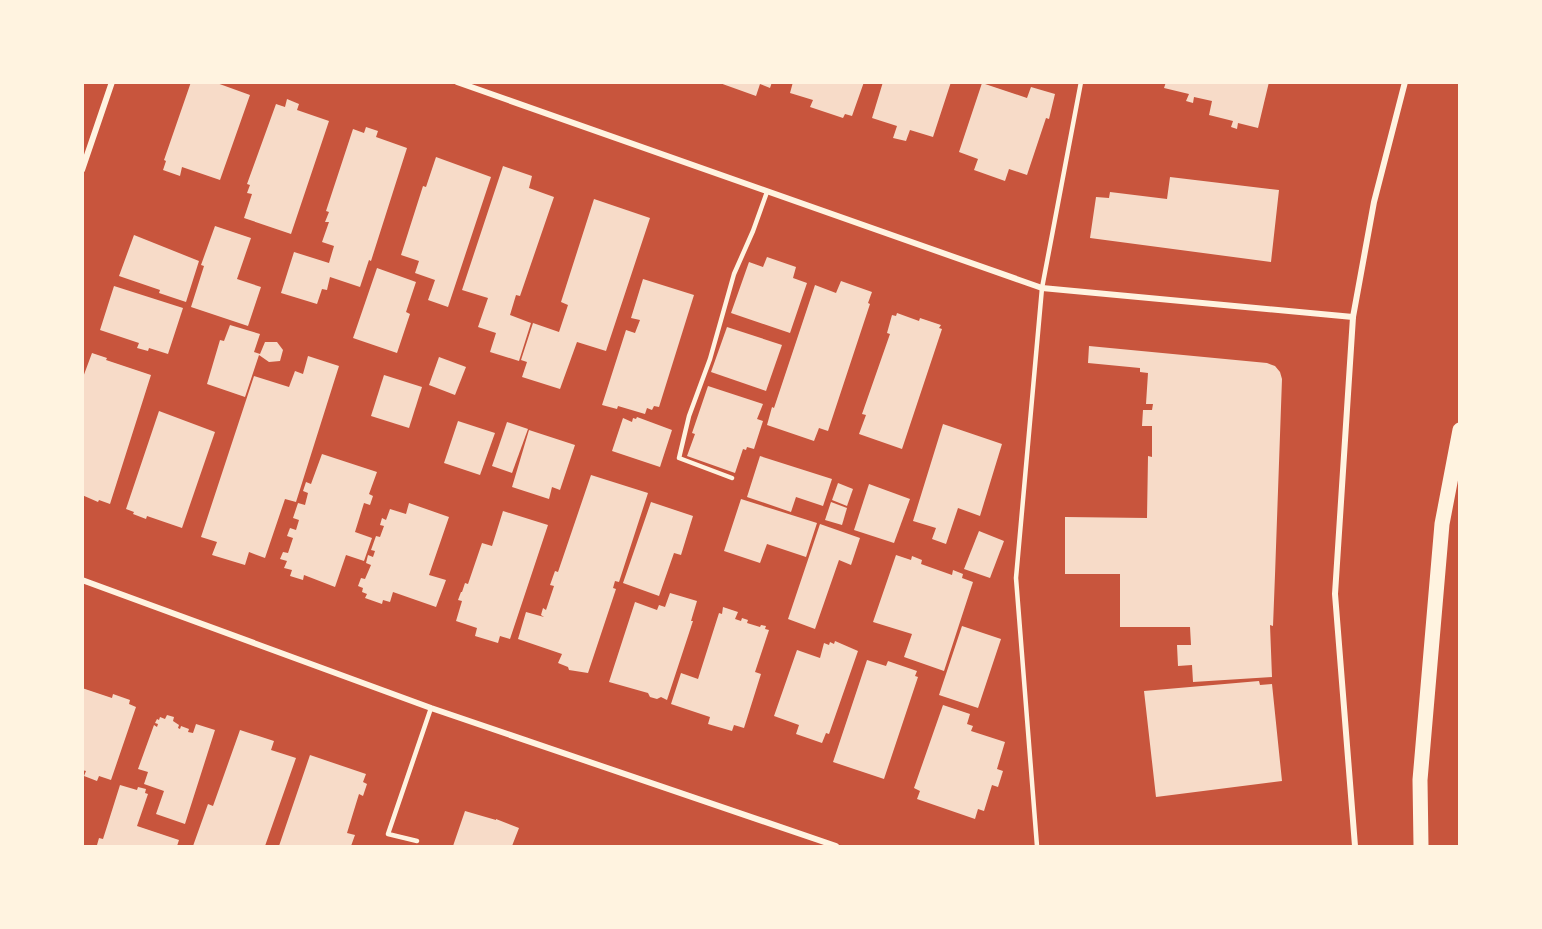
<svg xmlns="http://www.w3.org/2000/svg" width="1542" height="929" font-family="'Source Serif 4',serif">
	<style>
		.building { fill: #f7dbc8 }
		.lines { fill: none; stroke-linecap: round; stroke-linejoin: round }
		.service { stroke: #fff3e0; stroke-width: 4.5 }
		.minor { stroke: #fff3e0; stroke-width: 6 }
		.primary { stroke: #fff3e0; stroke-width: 15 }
	</style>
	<rect width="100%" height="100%" fill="#c8553d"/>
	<g class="building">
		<polygon points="191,82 214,82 250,95 220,180 182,167 180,176 163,170 166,161 164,160"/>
		<polygon points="717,82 772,82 770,88 760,84 756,96"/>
		<polygon points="793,82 864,82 852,116 845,114 843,118 810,107 813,100 790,93"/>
		<polygon points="883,82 951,82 933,137 910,130 906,141 893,138 897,126 872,118"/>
		<polygon points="1166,82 1269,82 1258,128 1238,123 1237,129 1231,127 1233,121 1209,115 1212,101 1194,97 1193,103 1186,101 1189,94 1164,88"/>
		<polygon points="982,83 1027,98 1031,87 1055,94 1049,119 1046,118 1027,175 1009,169 1005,181 974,170 978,159 959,152"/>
		<polygon points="287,99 299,104 297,110 329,121 291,234 244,218 252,194 247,193 250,185 247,184 276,104 285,107"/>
		<polygon points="366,127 378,131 376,137 407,148 371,261 369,260 360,287 330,277 327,290 322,289 317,304 281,293 294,252 329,263 334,246 322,242 329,222 325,222 329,212 326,211 353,129 364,133"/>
		<polygon points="436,157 491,177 448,307 428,300 435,280 415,273 419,261 401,255 423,186 426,187"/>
		<polygon points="503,166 532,176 529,188 554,197 520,296 516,295 510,315 531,323 519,361 490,352 496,333 478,327 488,298 462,290"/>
		<polygon points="1170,177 1279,190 1271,262 1090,238 1096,197 1109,198 1110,192 1167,199"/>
		<polygon points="594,199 650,218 606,351 577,342 560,389 522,377 527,362 521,360 533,323 559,332 568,305 561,302"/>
		<polygon points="215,226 251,238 237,279 261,287 248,326 191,307 204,266 201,265"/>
		<polygon points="134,235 199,261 186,302 159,293 160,290 119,276"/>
		<polygon points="767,257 796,267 793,278 807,283 790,333 731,313 749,262 763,267"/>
		<polygon points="377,268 416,282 406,312 410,314 397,353 353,338"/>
		<polygon points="643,279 694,295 659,407 654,406 652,410 647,408 645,414 618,406 617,409 602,405 626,330 635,333 640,320 631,318"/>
		<polygon points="841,281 872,292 868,303 870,304 828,431 819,428 814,441 767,425 772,407 774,408 815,285 836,293"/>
		<polygon points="114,286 183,308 168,354 149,348 148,351 137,348 139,343 100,330"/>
		<polygon points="897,313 919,321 920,318 941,325 939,328 942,329 902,449 859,434 866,415 862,414 890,334 887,333 892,315 896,316"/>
		<polygon points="230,325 260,334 254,352 260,354 265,342 277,342 283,350 280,361 269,362 259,355 245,397 207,384 220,340 224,341"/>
		<polygon points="727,327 782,345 766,391 711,372"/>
		<polygon points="1089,346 1267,363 1275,366 1280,372 1282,379 1275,575 1273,626 1270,625 1272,677 1193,682 1192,665 1178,666 1177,645 1191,645 1190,627 1120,627 1120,574 1065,574 1065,517 1147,518 1148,456 1152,457 1152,426 1142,426 1143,410 1152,410 1153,404 1146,404 1148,373 1140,372 1140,368 1088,363"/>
		<polygon points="92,353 107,358 106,360 151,375 110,504 99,500 98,502 82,495 82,380"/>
		<polygon points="308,356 339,366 296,502 285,499 265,558 249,552 245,565 212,555 217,542 201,537 254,376 289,387 295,371 303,374"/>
		<polygon points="439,357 466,367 455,395 429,385"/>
		<polygon points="384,375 422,387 409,428 371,416"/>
		<polygon points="708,386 763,404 757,419 763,421 754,449 747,447 746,450 743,449 735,473 687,456 695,434 692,433"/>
		<polygon points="159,411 215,432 182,528 147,516 146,519 133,514 134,512 126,509"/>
		<polygon points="637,417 672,430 660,467 612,451 623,418 632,422 633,418 636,419"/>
		<polygon points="458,421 495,433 480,475 444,463"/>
		<polygon points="507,422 528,429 512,473 492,466"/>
		<polygon points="943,424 1002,444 980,516 958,508 946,544 932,539 936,528 913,521"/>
		<polygon points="529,430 575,445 560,490 552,487 549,499 512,487"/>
		<polygon points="322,454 377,472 369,494 373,496 370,505 364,503 355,532 372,538 364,561 346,555 335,587 304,575 303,580 290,576 292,570 284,568 287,561 280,559 283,552 288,553 293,538 287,536 290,528 296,530 299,520 293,518 298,503 305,505 308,493 303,491 306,482 311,484"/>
		<polygon points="760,456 832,479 823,506 796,497 791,512 747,497"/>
		<polygon points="591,475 648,493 619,582 615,581 613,588 616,589 588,673 569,670 568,667 558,663 562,654 518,639 526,612 544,617 541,615 543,608 546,610 554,586 550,585 555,571 558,572"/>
		<polygon points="838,483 853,489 847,506 832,500"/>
		<polygon points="869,484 910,499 894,543 854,530"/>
		<polygon points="741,499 817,523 806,557 767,544 760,563 724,551"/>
		<polygon points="651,502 693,516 681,555 674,553 659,596 623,583"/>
		<polygon points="831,502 847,508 842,525 825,520"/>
		<polygon points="409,503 449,517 429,575 446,580 436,607 393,592 390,602 383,600 382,604 365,598 367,594 362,592 363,588 358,586 361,578 365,579 371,565 366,563 368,555 373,557 375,551 371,550 376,536 380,537 384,526 380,525 382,518 386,520 390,509 406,514"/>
		<polygon points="503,511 548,525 510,639 500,636 498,643 475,636 477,628 456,621 462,601 458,600 461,592 462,592 465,583 468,584 482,543 492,546"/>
		<polygon points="820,524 860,538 851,565 839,560 815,629 788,619"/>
		<polygon points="979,531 1004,541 990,578 964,569"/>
		<polygon points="896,555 911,560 912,556 922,560 921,564 952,575 953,570 963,574 962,578 973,582 944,671 904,657 912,634 873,622"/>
		<polygon points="670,593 697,601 691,621 693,621 667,700 661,697 657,699 650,697 648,693 609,682 635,602 657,610 659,605 665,607"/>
		<polygon points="723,607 738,612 735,619 741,621 742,618 748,620 747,623 760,627 761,625 766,626 765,629 769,630 755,672 761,674 744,728 734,725 732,731 708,724 710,717 671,704 681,673 698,679 719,613 722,614"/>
		<polygon points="962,626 1001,639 978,708 939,695"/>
		<polygon points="835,641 858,651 829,734 826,733 822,743 796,734 799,725 774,716 797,650 820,658 824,643 829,645 830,642 834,644"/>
		<polygon points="867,660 886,666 888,661 917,671 915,676 918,677 884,779 833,762"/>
		<polygon points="1259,681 1260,685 1272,684 1282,781 1156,797 1144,691"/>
		<polygon points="82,688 112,698 113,694 130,700 129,704 136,707 111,780 99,776 97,781 84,776 86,771 82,770"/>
		<polygon points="943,705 970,714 967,724 973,726 971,731 1005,742 997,769 1003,771 998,787 992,785 984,811 978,809 975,819 917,799 920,791 914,788"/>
		<polygon points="167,715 174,717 173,721 179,725 178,728 180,729 181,726 189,729 188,732 193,733 196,724 215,730 185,824 156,814 164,791 144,784 148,772 138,769 154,725 157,727 158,724 155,723 157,719 159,720 160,717 165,719"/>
		<polygon points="240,730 274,741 271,750 296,758 265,846 193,846 208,804 213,806"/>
		<polygon points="310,755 366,774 363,782 367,784 363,796 359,794 347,833 355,835 351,846 279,846"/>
		<polygon points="120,785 137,790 138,787 146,789 145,793 148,794 137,826 179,840 177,846 97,845 99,838 103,839"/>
		<polygon points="465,811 496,820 496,819 519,828 512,846 453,846"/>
	</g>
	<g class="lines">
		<g class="service">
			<polyline points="732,478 679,458 689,416 710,359 734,274 753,231 767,192"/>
			<polyline points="417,841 388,834 431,708"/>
			<polyline points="1037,846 1016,578 1042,288 1081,82"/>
		</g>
		<g class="minor">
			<polyline points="457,82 1042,288 1353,317"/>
			<polyline points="82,170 112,82"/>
			<polyline points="82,580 431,708 836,846"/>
			<polyline points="1355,846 1335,594 1353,317 1374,202 1405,82"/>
		</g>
		<polyline class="primary" points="1421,846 1420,780 1442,524 1460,430"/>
	</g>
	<rect width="1542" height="929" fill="none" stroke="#fff3e0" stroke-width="168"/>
</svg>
